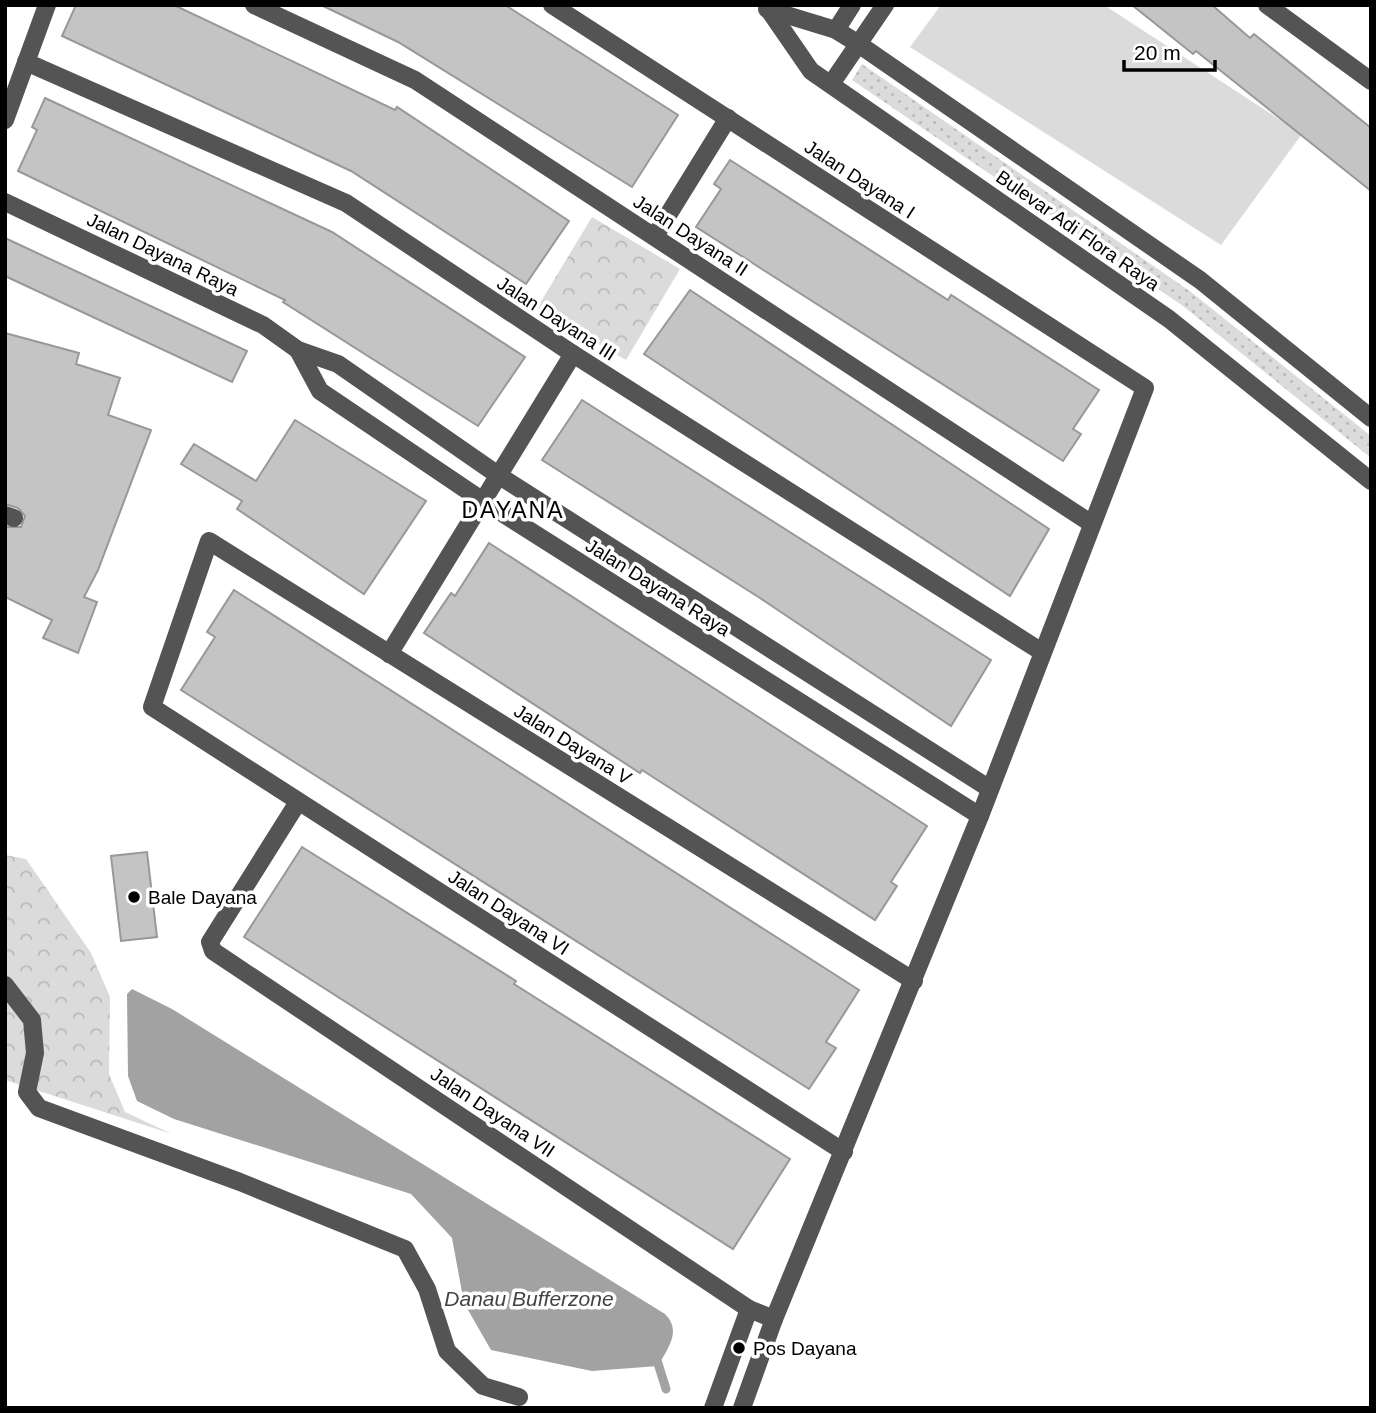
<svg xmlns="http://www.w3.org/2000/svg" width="1376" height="1413" font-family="Helvetica,sans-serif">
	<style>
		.grass { fill: url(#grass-dots) }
		.forest { fill: url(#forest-crowns) }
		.pitch { fill: #dbdbdb }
		.water { fill: #a2a2a2 }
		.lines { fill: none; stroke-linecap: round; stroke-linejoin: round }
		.stream { stroke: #a2a2a2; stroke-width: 9 }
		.building { fill: #c4c4c4; stroke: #989898; stroke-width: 2 }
		.minor { stroke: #545454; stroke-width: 18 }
		.poi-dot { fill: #000; stroke: #fff; stroke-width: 2.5 }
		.labels { text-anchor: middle; stroke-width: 7; stroke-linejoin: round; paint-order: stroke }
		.street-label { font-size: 19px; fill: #000; stroke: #fff }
		.poi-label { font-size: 19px; fill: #000; stroke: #fff; text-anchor: start }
		.water-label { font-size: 21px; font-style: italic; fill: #434343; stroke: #fff }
		.quarter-label { font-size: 23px; letter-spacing: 2px; fill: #000; stroke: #fff }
	</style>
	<defs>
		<pattern id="grass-dots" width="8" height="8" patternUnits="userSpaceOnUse" patternTransform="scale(1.75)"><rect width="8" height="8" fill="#dbdbdb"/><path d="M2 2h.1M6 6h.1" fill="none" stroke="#bababa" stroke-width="1.8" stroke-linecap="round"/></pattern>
		<pattern id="forest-crowns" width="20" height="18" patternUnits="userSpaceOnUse" patternTransform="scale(1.75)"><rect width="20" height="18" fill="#dbdbdb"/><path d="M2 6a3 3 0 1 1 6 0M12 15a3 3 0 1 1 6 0" fill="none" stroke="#bababa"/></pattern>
	</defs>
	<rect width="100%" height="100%" fill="#fff"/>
	<polygon class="grass" points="862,64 1191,292 1371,436 1371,458 1183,306 852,80"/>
	<g class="forest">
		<polygon points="592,217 680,269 626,360 537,308"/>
		<polygon points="5,855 26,859 91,953 110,997 109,1074 125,1112 172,1134 5,1080"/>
	</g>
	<polygon class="pitch" points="941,5 1104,5 1302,134 1221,245 910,47"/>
	<path class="water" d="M132,989L172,1009L665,1314C682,1331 668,1348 658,1366L592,1371L491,1350L464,1303L452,1238L411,1194L174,1119L137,1101L128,1076L127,994Z"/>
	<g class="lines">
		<polyline class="stream" points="656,1357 666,1389"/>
	</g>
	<g class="building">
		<polygon points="76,5 174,5 395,110 397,107 569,221 526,284 351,171 62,36"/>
		<polygon points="321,5 505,5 678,115 632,187 398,42"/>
		<polygon points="1132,5 1212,5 1250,38 1254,34 1371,128 1371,191 1196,51 1193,54"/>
		<polygon points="45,98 332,232 525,357 478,426 283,302 285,300 18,171 37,130 32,127"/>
		<polygon points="730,160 948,300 951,295 1099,390 1073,429 1081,434 1063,461 696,227 721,189 714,184"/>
		<polygon points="5,238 247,351 232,382 5,276"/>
		<polygon points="690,290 1049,529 1010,596 644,354"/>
		<polygon points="5,333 79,353 76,364 120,378 108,415 151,430 98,570 84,597 97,602 78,653 43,638 52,620 5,597 5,527 21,527 25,516 18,508 5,504"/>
		<polygon points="582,400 991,660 951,726 760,598 542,460"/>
		<polygon points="295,420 426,501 364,594 237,509 242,501 181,464 194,444 256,481"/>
		<polygon points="489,543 927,826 891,882 897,886 875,920 642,770 640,773 424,633 451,593 455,596"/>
		<polygon points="234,590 859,990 826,1042 836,1048 809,1089 181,690 215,637 207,632"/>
		<polygon points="302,847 516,981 514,984 790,1159 733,1249 244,937"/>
		<polygon points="147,852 157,937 121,941 111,856"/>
	</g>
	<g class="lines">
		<g class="minor">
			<polyline points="254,5 415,80 1092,524"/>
			<polyline points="552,5 1145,388 980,816 774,1319"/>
			<polyline points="1267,5 1371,81"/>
			<polyline points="767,9 836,30 857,43 1200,280 1371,418"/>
			<polyline points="769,10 811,71 1169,319 1371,481"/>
			<polyline points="836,30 852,5"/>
			<polyline points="26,62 346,203 573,354 1042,652"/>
			<polyline points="831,84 885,5"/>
			<polyline points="5,120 47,5"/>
			<polyline points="5,202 263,325 298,350 338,364 498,475 990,789"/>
			<polyline points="655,236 728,118"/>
			<polyline points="298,350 320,391 483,501 980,816"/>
			<polyline points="5,515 14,518"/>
			<polyline points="389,654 573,354"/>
			<polyline points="298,802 210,942 213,951 749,1309"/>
			<polyline points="5,985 32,1020 35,1053 27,1092 39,1108 240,1182 405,1249 427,1289 447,1351 483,1386 519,1397"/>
			<polyline points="844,1152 152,707 209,541 914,981"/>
			<polyline points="713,1408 749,1309 774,1319 742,1408"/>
		</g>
	</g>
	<g class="poi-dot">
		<circle cx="134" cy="897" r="7"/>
		<circle cx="739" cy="1348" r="7"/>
	</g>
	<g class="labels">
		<g class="street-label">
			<text transform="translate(860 179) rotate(33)" y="7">Jalan Dayana I</text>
			<text transform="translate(1078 230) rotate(35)" y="7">Bulevar Adi Flora Raya</text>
			<text transform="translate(691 235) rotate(33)" y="7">Jalan Dayana II</text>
			<text transform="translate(163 254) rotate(26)" y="7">Jalan Dayana Raya</text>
			<text transform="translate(557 318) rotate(33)" y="7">Jalan Dayana III</text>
			<text transform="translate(658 587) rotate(32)" y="7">Jalan Dayana Raya</text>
			<text transform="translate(573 744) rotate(32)" y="7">Jalan Dayana V</text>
			<text transform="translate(509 912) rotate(33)" y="7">Jalan Dayana VI</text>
			<text transform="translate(493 1112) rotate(34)" y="7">Jalan Dayana VII</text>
		</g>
		<g class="poi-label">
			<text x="148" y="904">Bale Dayana</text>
			<text x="753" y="1355">Pos Dayana</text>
		</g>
		<g class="water-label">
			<text x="529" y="1306">Danau Bufferzone</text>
		</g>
		<g class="quarter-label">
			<text x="513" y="518">DAYANA</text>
		</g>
	</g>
	<rect width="1376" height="1413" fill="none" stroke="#000000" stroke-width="14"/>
	<path d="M1124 60v10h91v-10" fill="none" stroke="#000000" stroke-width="3.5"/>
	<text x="1134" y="60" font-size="21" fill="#000000" stroke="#ffffff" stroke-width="5" paint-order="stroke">20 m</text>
</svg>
